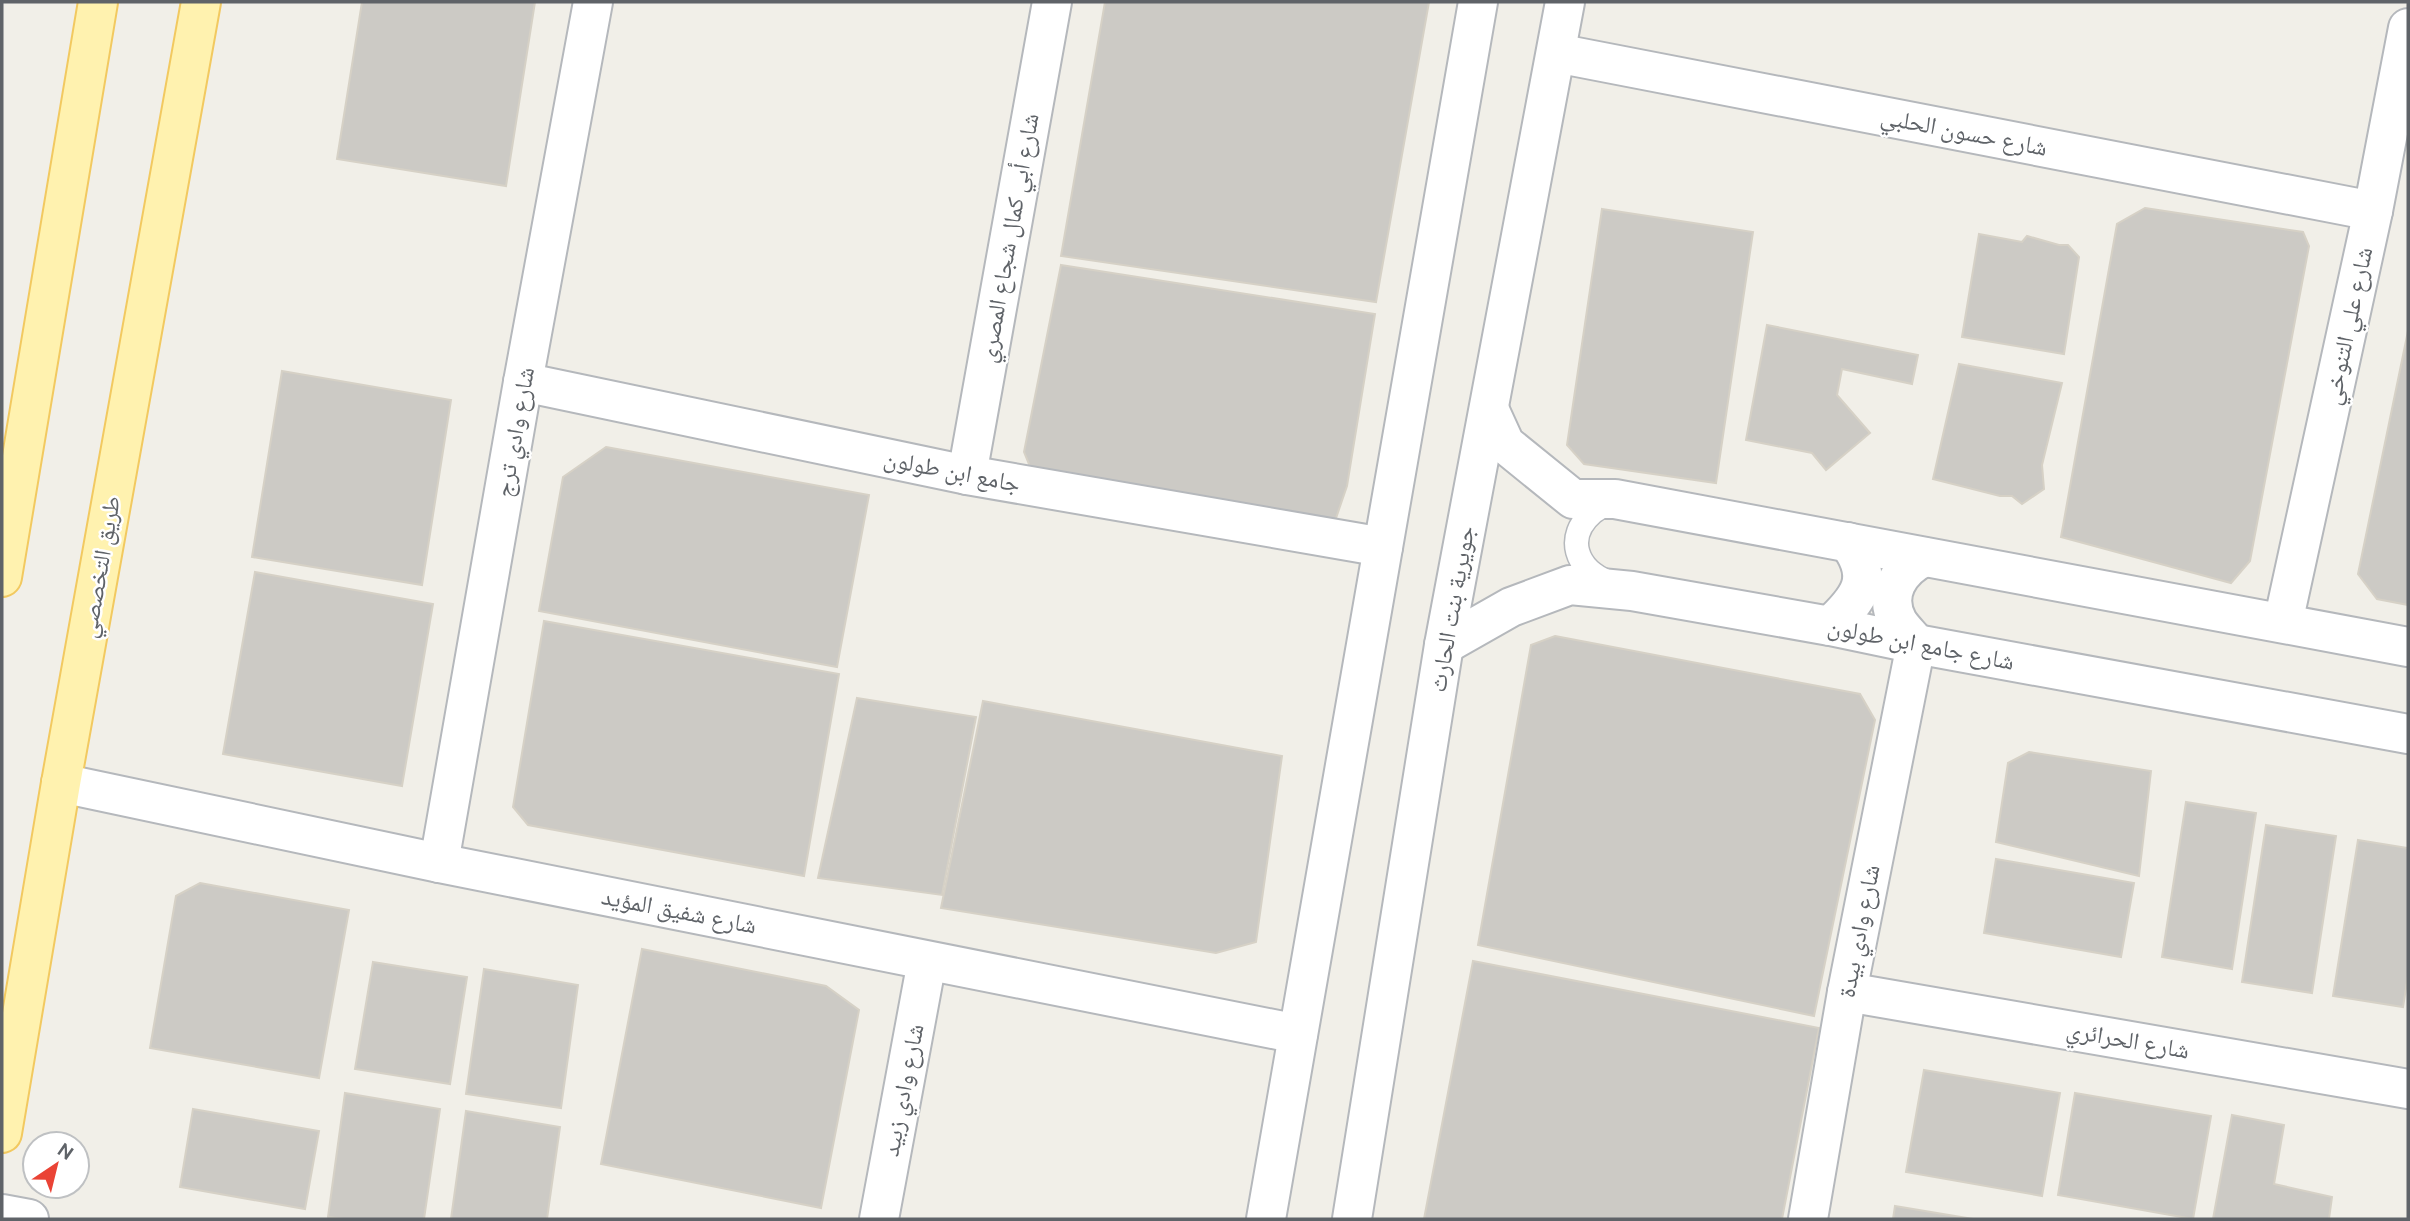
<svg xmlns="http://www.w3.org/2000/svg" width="2410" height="1221" font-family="Ubuntu,'Noto Naskh Arabic',sans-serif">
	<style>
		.building { fill: #cccac5; stroke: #d6d1c6; stroke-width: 2 }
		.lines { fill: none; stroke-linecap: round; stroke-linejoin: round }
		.service-casing { stroke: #b5b8bc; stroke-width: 26 }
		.minor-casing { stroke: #b5b8bc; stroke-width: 42 }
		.tertiary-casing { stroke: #b5b8bc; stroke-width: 42 }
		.primary-casing { stroke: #f2c960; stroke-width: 42 }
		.service { stroke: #fff; stroke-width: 23 }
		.minor { stroke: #fff; stroke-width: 38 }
		.tertiary { stroke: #fff; stroke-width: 38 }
		.primary { stroke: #fff2af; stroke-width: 38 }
		.labels { text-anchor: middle; stroke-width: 5; stroke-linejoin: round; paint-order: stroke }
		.street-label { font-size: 24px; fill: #5f6368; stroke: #fff }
	</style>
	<rect width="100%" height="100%" fill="#f1efe8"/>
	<g class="building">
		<polygon points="362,2 535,2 506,186 337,159"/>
		<polygon points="1105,2 1429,2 1376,302 1061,256"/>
		<polygon points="2145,208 2303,232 2309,246 2250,561 2231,583 2061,537 2117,224"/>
		<polygon points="1602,209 1753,232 1716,483 1584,464 1567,445"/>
		<polygon points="1979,234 2022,242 2027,236 2059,245 2068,245 2079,257 2064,354 1962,337"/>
		<polygon points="1061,265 1375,314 1347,486 1335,521 1031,469 1024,452"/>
		<polygon points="1767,325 1918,355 1912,384 1842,369 1837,395 1870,433 1826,470 1812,453 1746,440"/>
		<polygon points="2408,331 2408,605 2377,599 2358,574"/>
		<polygon points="1959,364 2062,383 2042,465 2044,489 2022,504 2012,496 2000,496 1933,479"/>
		<polygon points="282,371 451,400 422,585 252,557"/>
		<polygon points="606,447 869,495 837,667 539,611 563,477"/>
		<polygon points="255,572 433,604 402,786 223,754"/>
		<polygon points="544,621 839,674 804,876 528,825 513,807"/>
		<polygon points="1555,636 1860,694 1875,720 1814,1016 1478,945 1531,645"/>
		<polygon points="857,698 976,717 942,895 818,878"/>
		<polygon points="983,701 1282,756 1256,942 1216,953 941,908"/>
		<polygon points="2029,752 2151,771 2139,876 1996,842 2008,763"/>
		<polygon points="2186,802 2256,813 2232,969 2162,957"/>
		<polygon points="2266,825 2336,836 2312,993 2242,982"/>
		<polygon points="2358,840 2408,848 2408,976 2403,1007 2333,996"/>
		<polygon points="1996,859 2134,883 2121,957 1984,933"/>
		<polygon points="200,883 349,910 319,1078 150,1048 176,896"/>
		<polygon points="642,949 826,986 859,1010 821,1208 601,1164"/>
		<polygon points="1473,961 1819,1028 1782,1219 1424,1219"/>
		<polygon points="373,962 467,977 450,1084 355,1069"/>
		<polygon points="484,969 578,985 561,1108 466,1094"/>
		<polygon points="1924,1070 2060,1093 2042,1196 1906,1172"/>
		<polygon points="345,1093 440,1109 424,1219 343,1219 328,1217"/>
		<polygon points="2075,1093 2211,1116 2193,1219 2058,1195"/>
		<polygon points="193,1109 319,1131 305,1209 180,1187"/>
		<polygon points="466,1111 560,1127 547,1219 451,1219"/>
		<polygon points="2232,1115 2284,1125 2274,1184 2332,1197 2329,1219 2213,1219"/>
		<polygon points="1895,1206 1973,1219 1893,1219"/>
	</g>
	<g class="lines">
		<g class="service-casing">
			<path id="service" d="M1608,582C1576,569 1564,537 1593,512C1599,508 1606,504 1612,500"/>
		</g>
		<g class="minor-casing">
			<g id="minor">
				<polyline points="1556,53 2373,211"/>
				<polyline points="523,382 967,475 1383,547"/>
				<polyline points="1489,409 1505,444 1573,499 1615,499 2408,647"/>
				<polyline points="967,475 1052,2"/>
				<polyline points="2283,623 2373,211 2408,28"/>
				<path d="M1830,626C1859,599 1876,578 1848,542"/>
				<polyline points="1444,645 1511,607 1570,585 1632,591 1830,626 1916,644 2408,734"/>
				<polyline points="61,783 439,863 1298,1034"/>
				<polyline points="439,863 523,382 593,2"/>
				<polyline points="1847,992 2408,1089"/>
				<polyline points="2,1214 29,1219"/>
				<polyline points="879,1219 927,961"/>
				<path d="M1808,1219L1847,992L1916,644C1911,637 1903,630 1898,622C1883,595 1899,569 1924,557"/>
			</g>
		</g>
		<g class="tertiary-casing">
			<g id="tertiary">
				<polyline points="1266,1219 1478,2"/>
				<polyline points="1352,1219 1444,645 1565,2"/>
			</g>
		</g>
		<g class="primary-casing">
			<g id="primary">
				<polyline points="2,577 98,2"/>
				<polyline points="2,1133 61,783 201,2"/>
			</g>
		</g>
		<use href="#service" class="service"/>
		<use href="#minor" class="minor"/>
		<use href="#tertiary" class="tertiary"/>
		<use href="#primary" class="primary"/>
	</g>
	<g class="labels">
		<g class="street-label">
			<text transform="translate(1964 132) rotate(11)" y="8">شارع حسون الحلبي</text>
			<text transform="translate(1009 238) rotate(-80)" y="8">شارع أبي كمال شجاع المصري</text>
			<text transform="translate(2348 326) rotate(-78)" y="8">شارع علي التنوخي</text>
			<text transform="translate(515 432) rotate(-80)" y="8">شارع وادي ترج</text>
			<text transform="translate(952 471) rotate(11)" y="8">جامع ابن طولون</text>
			<text transform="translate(100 567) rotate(-80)" y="8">طريق التخصصي</text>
			<text transform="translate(1452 609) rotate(-80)" y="8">جويرية بنت الحارث</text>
			<text transform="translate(1921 644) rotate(11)" y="8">شارع جامع ابن طولون</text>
			<text transform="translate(679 911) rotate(11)" y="8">شارع شفيق المؤيد</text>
			<text transform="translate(1859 931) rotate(-79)" y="8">شارع وادي بيدة</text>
			<text transform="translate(2128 1040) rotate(10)" y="8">شارع الحرائري</text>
			<text transform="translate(903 1090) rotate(-79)" y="8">شارع وادي زبيد</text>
		</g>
	</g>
	<rect width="2410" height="1221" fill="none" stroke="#5f6368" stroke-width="7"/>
	<g transform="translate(56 1165) rotate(35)"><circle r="33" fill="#ffffff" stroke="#bfc1c3" stroke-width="2"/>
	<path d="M0-5L12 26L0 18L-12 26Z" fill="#ea4335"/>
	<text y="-10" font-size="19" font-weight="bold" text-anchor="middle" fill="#5f6368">N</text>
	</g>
</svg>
